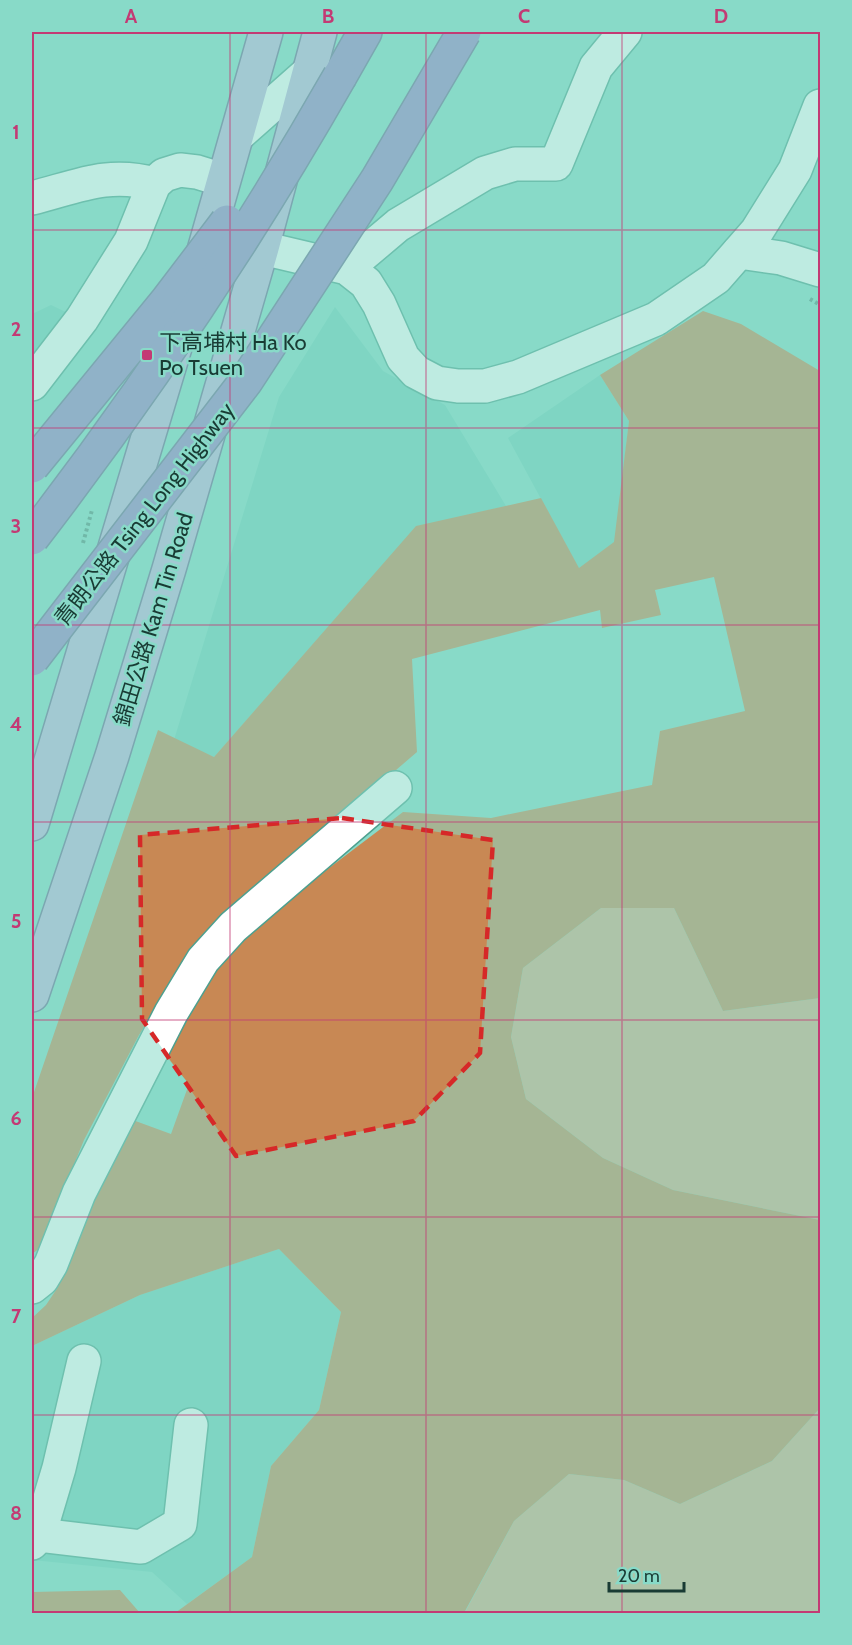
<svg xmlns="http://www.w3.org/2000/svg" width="852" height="1645" font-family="Cabin,'Noto Sans TC',sans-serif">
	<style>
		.built { fill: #73cfbc }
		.green { fill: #d9a984 }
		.forest { fill: #c88854 }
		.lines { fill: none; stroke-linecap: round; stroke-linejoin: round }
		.minor-casing { stroke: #4ea08f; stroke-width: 36 }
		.major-casing { stroke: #6c6994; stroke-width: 36 }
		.highway-casing { stroke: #6c6994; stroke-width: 36 }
		.path { stroke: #548f82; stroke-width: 4; stroke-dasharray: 3 3; stroke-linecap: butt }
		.minor { stroke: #fff; stroke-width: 33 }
		.major { stroke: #c2b4de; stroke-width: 33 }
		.highway { stroke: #9982c8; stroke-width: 33 }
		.highway-bridge-casing { stroke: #6c6994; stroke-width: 36; stroke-linecap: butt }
		.highway-bridge { stroke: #9982c8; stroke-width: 33 }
		.marked { fill: none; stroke: #d62828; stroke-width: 4.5; stroke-dasharray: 12 8; stroke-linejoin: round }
		.grid { fill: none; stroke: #c33a74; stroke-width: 1.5; stroke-opacity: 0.55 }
		.poi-dot { fill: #c33a74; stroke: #88dac8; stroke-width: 2 }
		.labels { text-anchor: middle; stroke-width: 5; stroke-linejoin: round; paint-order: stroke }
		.poi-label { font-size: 22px; fill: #193b34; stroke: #88dac8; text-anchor: start }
		.street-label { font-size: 22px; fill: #193b34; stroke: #88dac8 }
		.neatline { fill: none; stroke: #c33a74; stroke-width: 2 }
		.grid-label { font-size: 20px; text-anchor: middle; font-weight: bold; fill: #c33a74 }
	</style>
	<rect width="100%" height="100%" fill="#88dac8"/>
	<g class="built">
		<polygon points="51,305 70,314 32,361 32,314"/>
		<polygon points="335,307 383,371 445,405 506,506 416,527 214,757 174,740 279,397"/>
		<polygon points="600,375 629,421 615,542 579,569 508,438"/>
		<polygon points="279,1249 341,1312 319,1410 271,1466 252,1557 187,1604 152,1572 32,1560 32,1432 34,1428 32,1346 140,1295"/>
	</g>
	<g class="green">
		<polygon points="601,908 674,908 723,1011 820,998 820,1220 673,1190 603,1158 526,1099 511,1037 523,968"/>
		<polygon points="820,1408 820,1613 464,1614 514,1521 569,1474 624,1480 680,1504 772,1461"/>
	</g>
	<g class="forest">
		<polygon points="703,311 741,324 820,371 820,998 723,1011 674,908 601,908 523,968 511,1037 526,1099 603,1158 673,1190 820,1220 820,1408 772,1461 680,1504 624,1480 569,1474 514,1521 464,1613 175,1613 252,1557 271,1466 319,1410 341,1312 279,1249 140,1295 32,1346 32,1318 46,1305 58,1287 77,1236 130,1119 171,1134 189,1084 166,1056 200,989 230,949 267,915 403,812 491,818 652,785 660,731 745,711 714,577 655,590 661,615 602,628 600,610 412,659 417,752 196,942 139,1035 84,1140 40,1248 32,1254 32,1098 158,730 214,757 416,526 541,498 579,568 614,542 629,421 600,375"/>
		<polygon points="120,1590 140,1613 32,1613 32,1592"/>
	</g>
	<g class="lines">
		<g class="minor-casing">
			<g id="minor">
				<polyline points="238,135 308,73"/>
				<path d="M32,198C76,187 108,171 154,184"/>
				<polyline points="262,248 347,268 366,283 379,304 403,358 416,372 437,383 458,386 485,386 518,377 656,319 716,278 757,231 795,170 820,106"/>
				<polyline points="739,252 781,258 820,270"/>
				<polyline points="347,268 398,225 485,173 515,164 556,164 596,67 625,32"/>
				<polyline points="32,384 82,319 131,241 154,184 164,175 180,170 197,172 223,180"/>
				<polyline points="32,1287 42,1279 51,1264 79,1193 171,1013 203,960 233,927 395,788"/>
				<polyline points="39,1535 141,1547 180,1524 191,1425"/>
				<polyline points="32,1543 39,1535 59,1468 84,1361"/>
			</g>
		</g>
		<g class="major-casing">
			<g id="major">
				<polyline points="203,254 266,32"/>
				<polyline points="32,824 176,344"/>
				<polyline points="32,995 112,756 169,569 262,248 320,32"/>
			</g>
		</g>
		<g class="highway-casing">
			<polyline id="highway" points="340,76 365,32"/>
		</g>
		<g class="path">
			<polyline points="810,299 820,305"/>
			<polyline points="83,543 92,510"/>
		</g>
		<use href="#minor" class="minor"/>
		<use href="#major" class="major"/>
		<use href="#highway" class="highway"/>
		<g class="highway-bridge-casing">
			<g id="highway-bridge">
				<polyline points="32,466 167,301 227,222"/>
				<path d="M32,538C143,394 250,234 340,76"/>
				<polyline points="32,659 246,381 377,180 464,32"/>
			</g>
		</g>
		<use href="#highway-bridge" class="highway-bridge"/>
	</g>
	<path d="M0 0H852V1645H0ZM342,818L493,840L480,1053L414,1121L236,1156L142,1019L140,835Z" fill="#88dac8" fill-opacity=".55" fill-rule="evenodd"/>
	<path class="marked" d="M342,818L493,840L480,1053L414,1121L236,1156L142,1019L140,835Z"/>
	<path class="grid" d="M230,32V1614M426,32V1614M622,32V1614M32,230H820M32,428H820M32,625H820M32,822H820M32,1020H820M32,1217H820M32,1415H820"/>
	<rect class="poi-dot" x="141" y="349" width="12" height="12" rx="3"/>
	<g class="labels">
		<g class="poi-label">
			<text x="159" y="350">下高埔村 Ha Ko<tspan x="159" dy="25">Po Tsuen</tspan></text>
		</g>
		<g class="street-label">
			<text transform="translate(144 514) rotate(-52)" y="8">青朗公路 Tsing Long Highway</text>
			<text transform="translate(153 619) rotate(-73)" y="8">錦田公路 Kam Tin Road</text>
		</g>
	</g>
	<rect width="852" height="1645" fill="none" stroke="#88dac8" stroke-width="66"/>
	<path d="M609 1582v9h75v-9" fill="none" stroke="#193b34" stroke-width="3"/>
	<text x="618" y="1582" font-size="18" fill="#193b34" stroke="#88dac8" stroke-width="4.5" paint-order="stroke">20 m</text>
	<rect x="33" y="33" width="786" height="1579" class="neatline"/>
	<g class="grid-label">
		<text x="131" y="23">A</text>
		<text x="328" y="23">B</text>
		<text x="524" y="23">C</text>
		<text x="721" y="23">D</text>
		<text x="16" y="139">1</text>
		<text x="16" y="336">2</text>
		<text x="16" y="533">3</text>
		<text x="16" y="731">4</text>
		<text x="16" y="928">5</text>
		<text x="16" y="1125">6</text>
		<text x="16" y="1323">7</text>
		<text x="16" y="1520">8</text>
	</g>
</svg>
